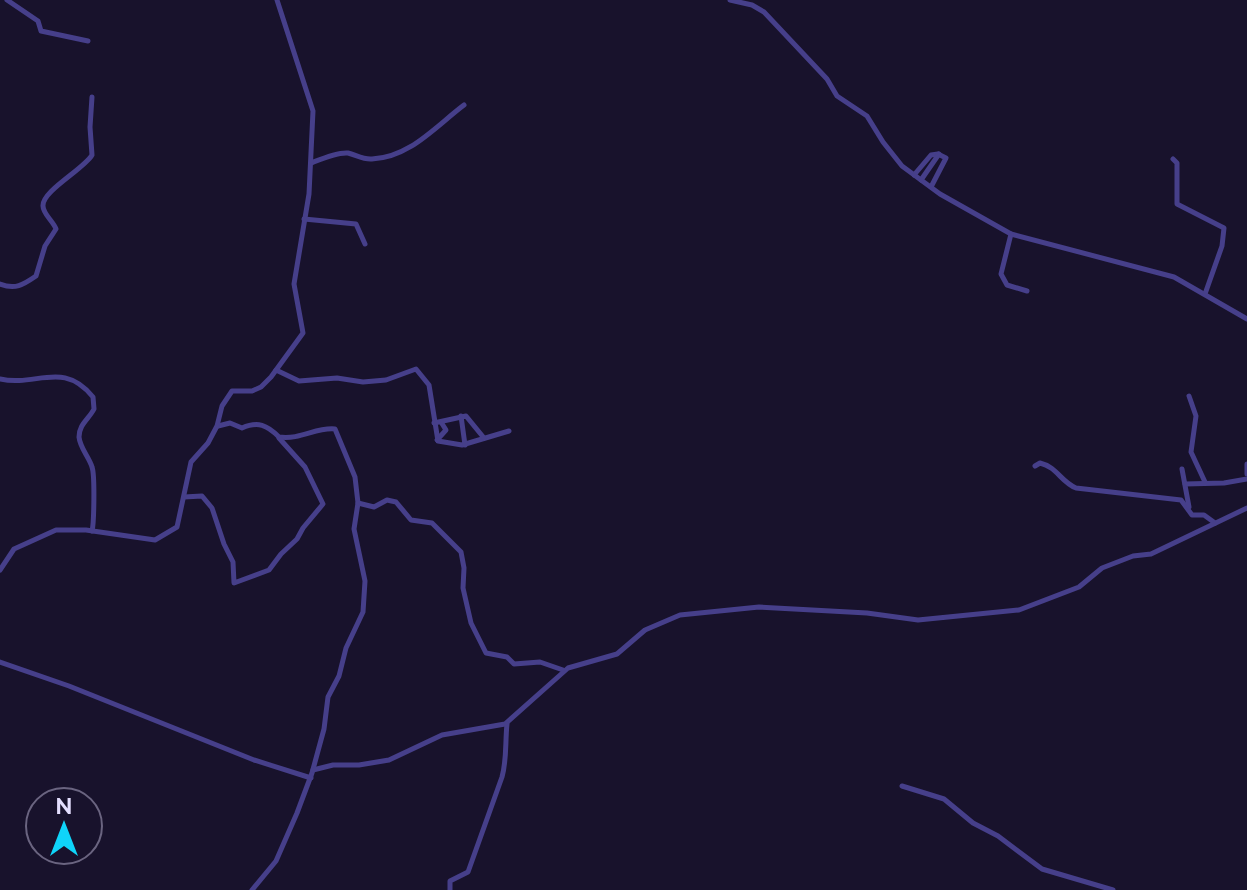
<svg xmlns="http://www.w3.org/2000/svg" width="1247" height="890" font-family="Raleway,sans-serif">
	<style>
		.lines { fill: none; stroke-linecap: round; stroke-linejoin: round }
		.minor { stroke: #463f8a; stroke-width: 5 }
	</style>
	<rect width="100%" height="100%" fill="#18122c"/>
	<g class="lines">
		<g class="minor">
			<polyline points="7,0 38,21 41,31 88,41"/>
			<polyline points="730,0 752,5 764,12 827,79 837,96 867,116 883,142 902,166 940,194 1011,234 1174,277 1247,319"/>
			<polyline points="1173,159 1177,163 1177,204 1224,228 1222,246 1205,294"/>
			<path d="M311,163C321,159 337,152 348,153C356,155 364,160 372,159C409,158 436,126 464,105"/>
			<polyline points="914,175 931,155 938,154 946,158 931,187"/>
			<polyline points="921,180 939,154"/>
			<polyline points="304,219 356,224 365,244"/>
			<polyline points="1011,234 1001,274 1007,285 1027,291"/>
			<path d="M0,284C15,290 23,285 36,276L45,246L56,229C53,221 43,214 43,206C42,191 84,169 92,155L90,127L92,97"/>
			<polyline points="276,370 299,381 337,378 363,382 386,380 416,369 429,385 438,441 462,445 509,431"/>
			<path d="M0,379C37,387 63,360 93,397L94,409C89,419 79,424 79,437C80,448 89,457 92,467C95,475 94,524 92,531"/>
			<polyline points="1189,396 1196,416 1191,452 1205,482"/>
			<polyline points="461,416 465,445"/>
			<polyline points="434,423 466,416 484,438"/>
			<path d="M218,426L230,423L242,428C258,421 267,425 279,437C301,440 316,427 335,429L355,477L358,503L354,529L365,581L363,612L346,648L339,676L328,697L324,729L312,773L297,813L276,861L252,890"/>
			<polyline points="437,440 446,430 441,422"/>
			<polyline points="1247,464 1247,474"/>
			<path d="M1035,466L1040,463C1057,467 1061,482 1076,488L1181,500L1192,515H1204L1215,523"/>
			<polyline points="1182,469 1189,507"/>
			<polyline points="1185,484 1224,483 1247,479"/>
			<polyline points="184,497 202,496 212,508 224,544 233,562 234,583 269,570 281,554 297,539 303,528 323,504 305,467 279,438"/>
			<polyline points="358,503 374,507 387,500 396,502 411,520 432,523 461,552 464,568 463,588 471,623 486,653 507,657 514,664 540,662 563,670"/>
			<polyline points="0,570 14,549 56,530 86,530 155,540 177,527 191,462 208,443 217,426 222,406 232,391 252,391 261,387 271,377 303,333 294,284 309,194 313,111 277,0"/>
			<polyline points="0,662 69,686 254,760 311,778"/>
			<polyline points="313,770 333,765 359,765 389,760 442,735 505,724 568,668 617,654 645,630 680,615 759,607 867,613 918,620 1019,610 1079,587 1102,568 1133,556 1151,554 1247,508"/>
			<polyline points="902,786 944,799 973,823 998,836 1042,869 1113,890"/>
			<path d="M450,890V881L468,872L502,777C507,759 505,743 507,724"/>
		</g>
	</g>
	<g transform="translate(64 826)"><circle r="38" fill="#18122c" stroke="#6a6480" stroke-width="2"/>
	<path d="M0-6L14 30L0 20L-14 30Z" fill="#0fd4f9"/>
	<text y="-12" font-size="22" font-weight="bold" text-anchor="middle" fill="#e4defe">N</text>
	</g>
</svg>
